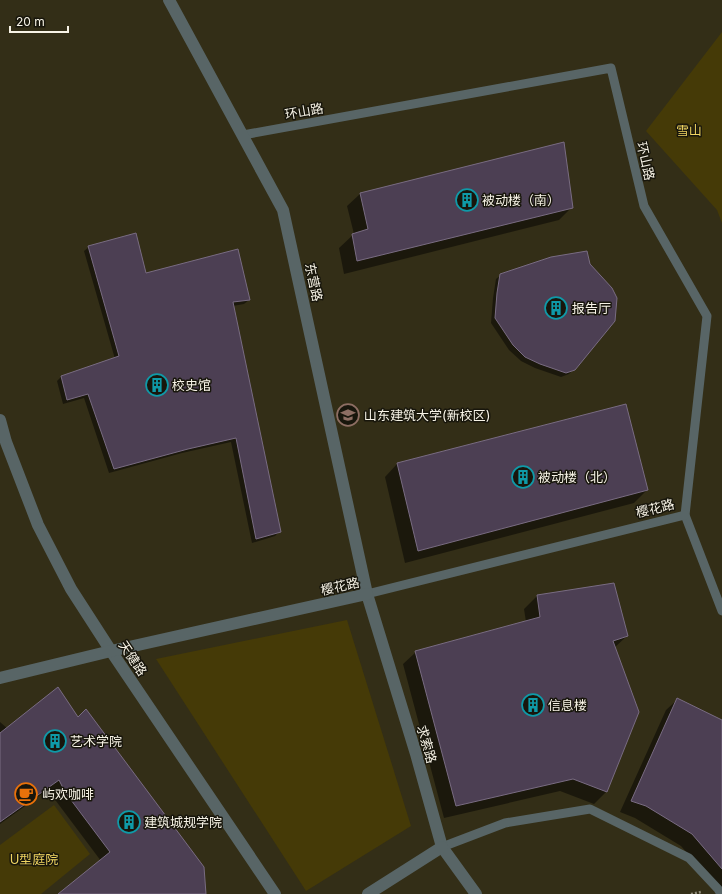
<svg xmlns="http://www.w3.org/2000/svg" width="722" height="894" font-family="Inter,'Noto Sans SC',sans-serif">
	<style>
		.green { fill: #453a07 }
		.shadow { fill: #0007 }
		.building { fill: #4c3f53; stroke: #796c82 }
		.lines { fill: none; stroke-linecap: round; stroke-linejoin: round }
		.path { stroke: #8d8977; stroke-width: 2.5; stroke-dasharray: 2 2; stroke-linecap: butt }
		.lane { stroke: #586566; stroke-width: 9 }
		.street { stroke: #586566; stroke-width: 12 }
		.labels { text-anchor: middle; stroke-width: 3; stroke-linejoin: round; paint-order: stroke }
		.street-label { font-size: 13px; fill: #f7f3e6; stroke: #18160c }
		.park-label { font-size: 13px; fill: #f0d561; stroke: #18160c }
		.poi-label { font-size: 13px; fill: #f7f3e6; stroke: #18160c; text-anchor: start }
	</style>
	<rect width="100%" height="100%" fill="#332e17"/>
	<g class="green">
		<polygon points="722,32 722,223 717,210 646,131"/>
		<polygon points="347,620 411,826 306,891 156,659"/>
		<polygon points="54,805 90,854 41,894 0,894 0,845"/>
	</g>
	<g class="shadow">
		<polygon points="563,143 572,207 559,220 344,274 339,248 354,234 347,206 360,194"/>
		<polygon points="89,247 145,274 249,300 244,304 233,306 280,531 275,536 252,543 231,442 182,453 109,473 84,398 63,404 57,381 61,377 115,359 84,251"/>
		<polygon points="501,275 574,369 569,374 561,377 535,368 521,361 509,350 491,323 493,298 496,279"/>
		<polygon points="397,464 647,490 634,503 405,563 385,477"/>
		<polygon points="613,584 627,636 614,648 607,791 594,804 560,791 444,818 403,664 416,652 526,622 524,609 537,596"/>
		<polygon points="678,699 722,721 722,893 681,846 635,818 620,812 666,710"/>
		<polygon points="78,719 205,894 59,894 101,861 56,801 49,789 0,824 0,722 8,729"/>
	</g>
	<g class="building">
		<polygon points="564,142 573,208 357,261 352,234 368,229 360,193"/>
		<polygon points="136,233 146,273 238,249 250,300 233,302 281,532 256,539 236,438 188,449 114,469 88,394 67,400 61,376 119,356 88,246"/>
		<polygon points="587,251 590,264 612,288 617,298 615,321 575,370 566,373 540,364 525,357 513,345 495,318 497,293 500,274 551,257"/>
		<polygon points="626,404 648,490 418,551 397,463"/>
		<polygon points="614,583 628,636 613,641 639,712 607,792 573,779 456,806 415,651 540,617 537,595"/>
		<polygon points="58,687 78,717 86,709 204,867 206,894 58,894 110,852 65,792 59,780 0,822 0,733"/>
		<polygon points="677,698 722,720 722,869 692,834 646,806 631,801"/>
	</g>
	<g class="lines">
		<polyline class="path" points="691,894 701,892"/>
		<g class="lane">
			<polyline points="243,135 611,68 644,206 707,316 685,515 722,611"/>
			<polyline points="367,594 685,515"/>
			<polyline points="442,847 505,823 590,809 689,858 718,889 721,894"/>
		</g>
		<g class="street">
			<polyline points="169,0 283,210 367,594 416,754 442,847 476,894"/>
			<polyline points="0,420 6,442 38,525 71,589 111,651 275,894"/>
			<polyline points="0,678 111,651 367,594"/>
			<polyline points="368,894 442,847"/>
		</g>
	</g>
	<defs>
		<g id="building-ring" transform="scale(1.15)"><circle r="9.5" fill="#18160c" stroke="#0f9aa8" stroke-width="1.5"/><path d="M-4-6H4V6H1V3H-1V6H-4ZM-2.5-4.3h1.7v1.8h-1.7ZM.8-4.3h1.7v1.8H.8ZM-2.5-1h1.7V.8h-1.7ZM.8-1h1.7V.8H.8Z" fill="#0f9aa8"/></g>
		<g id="university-ring" transform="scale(1.15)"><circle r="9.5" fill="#18160c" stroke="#8d6e63" stroke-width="1.5"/><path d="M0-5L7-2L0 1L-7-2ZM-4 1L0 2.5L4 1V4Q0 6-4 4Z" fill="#8d6e63"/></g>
		<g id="cafe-ring" transform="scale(1.15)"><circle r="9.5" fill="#18160c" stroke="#e8710a" stroke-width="1.5"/><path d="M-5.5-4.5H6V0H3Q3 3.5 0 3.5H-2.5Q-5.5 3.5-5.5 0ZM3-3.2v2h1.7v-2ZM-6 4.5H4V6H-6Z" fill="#e8710a"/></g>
	</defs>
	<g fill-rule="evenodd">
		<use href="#building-ring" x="467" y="200"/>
		<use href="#building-ring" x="556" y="308"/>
		<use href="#building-ring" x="157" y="385"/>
		<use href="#university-ring" x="348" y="415"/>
		<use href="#building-ring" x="523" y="477"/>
		<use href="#building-ring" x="533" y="705"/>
		<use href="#building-ring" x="55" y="741"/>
		<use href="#cafe-ring" x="26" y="794"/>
		<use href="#building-ring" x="129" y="822"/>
	</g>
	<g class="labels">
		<g class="street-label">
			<text transform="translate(304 111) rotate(-10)" y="5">环山路</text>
			<text transform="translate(646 161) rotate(77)" y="5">环山路</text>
			<text transform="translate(314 282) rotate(78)" y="5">东营路</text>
			<text transform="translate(655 508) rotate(-14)" y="5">樱花路</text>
			<text transform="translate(340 586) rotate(-13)" y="5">樱花路</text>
			<text transform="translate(133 658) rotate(56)" y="5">天健路</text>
			<text transform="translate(427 744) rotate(74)" y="5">求索路</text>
		</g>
		<g class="park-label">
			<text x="689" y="135">雪山</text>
			<text x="34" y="864">U型庭院</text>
		</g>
		<g class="poi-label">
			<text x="482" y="205">被动楼（南）</text>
			<text x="572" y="313">报告厅</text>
			<text x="172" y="390">校史馆</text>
			<text x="364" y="420">山东建筑大学(新校区)</text>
			<text x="538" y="482">被动楼（北）</text>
			<text x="548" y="710">信息楼</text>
			<text x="70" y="746">艺术学院</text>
			<text x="42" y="799">屿欢咖啡</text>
			<text x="144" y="827">建筑城规学院</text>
		</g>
	</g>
	<path d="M10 26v6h58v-6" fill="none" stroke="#f7f3e6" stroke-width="2"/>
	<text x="16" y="26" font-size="12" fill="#f7f3e6" stroke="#18160c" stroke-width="3" paint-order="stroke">20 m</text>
</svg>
